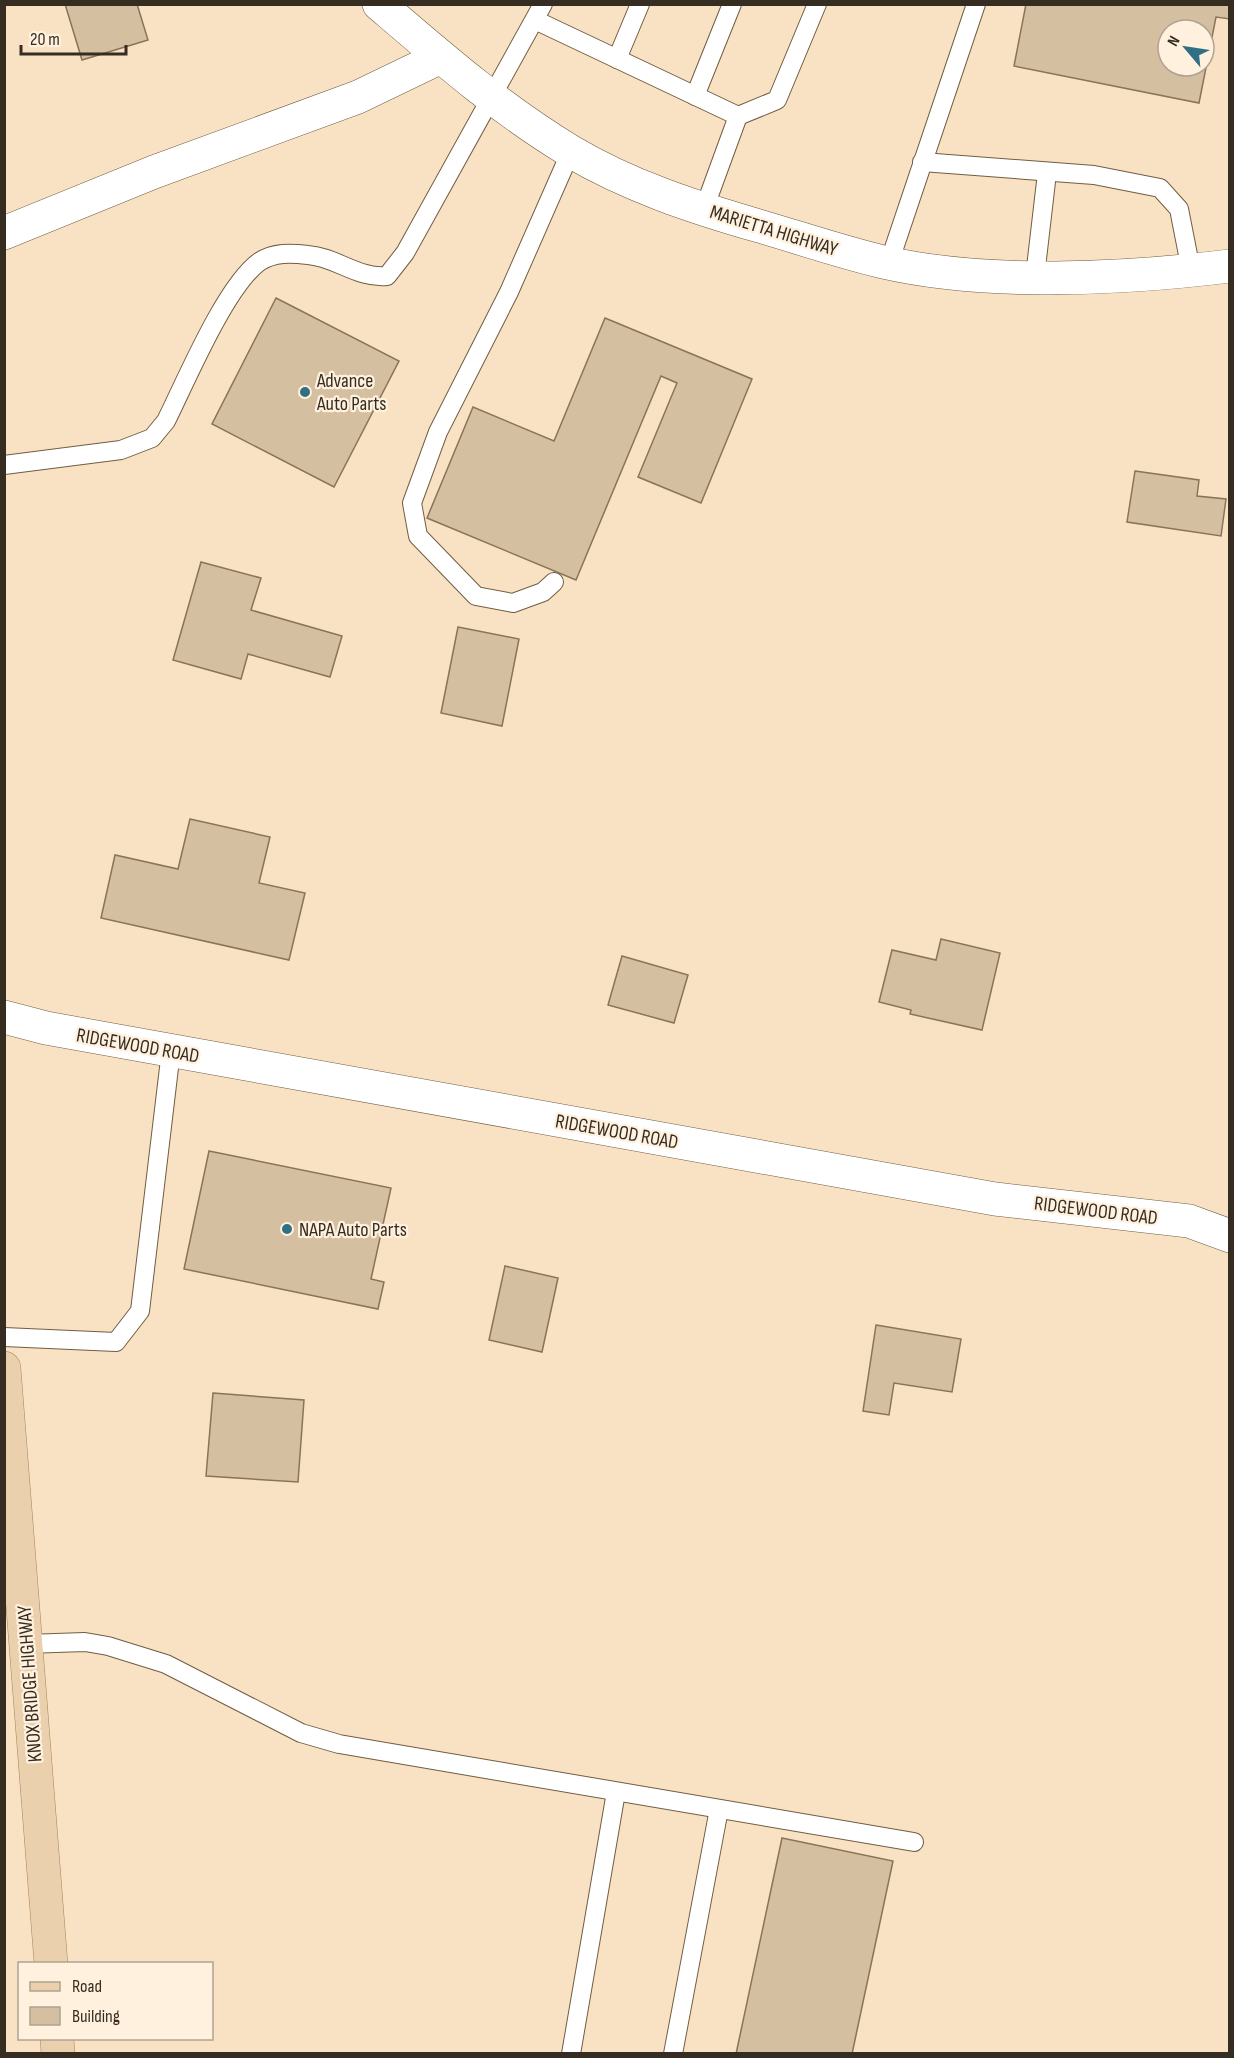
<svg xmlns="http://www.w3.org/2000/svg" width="1234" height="2058" font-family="'Sofia Sans Condensed',sans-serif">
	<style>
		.building { fill: #d5bfa1; stroke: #897459; stroke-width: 1.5; fill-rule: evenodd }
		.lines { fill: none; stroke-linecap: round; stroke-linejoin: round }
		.service-casing { stroke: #715d42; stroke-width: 20 }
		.minor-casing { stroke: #715d42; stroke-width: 34 }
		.secondary-casing { stroke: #715d42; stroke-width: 34 }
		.primary-casing { stroke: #a38359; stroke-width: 34 }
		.service { stroke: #fff; stroke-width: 18 }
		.minor { stroke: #fff; stroke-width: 33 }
		.secondary { stroke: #fff; stroke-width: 33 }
		.primary { stroke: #ebd0ad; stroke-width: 33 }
		.poi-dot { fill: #316f85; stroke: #fff1de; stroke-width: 2 }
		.labels { text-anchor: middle; stroke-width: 4.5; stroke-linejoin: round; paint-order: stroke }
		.street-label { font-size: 20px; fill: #362d22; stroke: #fff1de }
		.poi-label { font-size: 20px; fill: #362d22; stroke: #fff1de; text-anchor: start }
	</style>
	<rect width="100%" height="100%" fill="#f9e2c3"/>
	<g class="building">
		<polygon points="65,4 137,4 148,40 82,60"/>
		<path d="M1026,4H1230V19L1216,17L1199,103L1014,66ZM1168,30H1204V66H1168Z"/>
		<polygon points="276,298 399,361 334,487 212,424"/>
		<polygon points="605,318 752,379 701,503 638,477 677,383 661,376 576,580 427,518 473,407 554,441"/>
		<polygon points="1135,471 1199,480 1197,496 1226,499 1221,536 1127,522"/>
		<polygon points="201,562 261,578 251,610 342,636 330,677 248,654 241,679 173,660"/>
		<polygon points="458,627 519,639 502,726 441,713"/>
		<polygon points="190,819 270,837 259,883 305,893 289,960 101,918 115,855 178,869"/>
		<polygon points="941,939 1000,953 982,1030 910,1014 911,1010 879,1002 892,950 936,960"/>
		<polygon points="622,956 688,975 674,1023 608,1005"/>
		<polygon points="209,1151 391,1188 371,1279 384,1282 378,1309 184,1269"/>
		<polygon points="505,1266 558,1278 542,1352 489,1340"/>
		<polygon points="876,1325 961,1339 952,1392 894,1383 889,1415 863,1411"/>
		<polygon points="213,1393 304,1400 298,1482 206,1476"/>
		<polygon points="782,1838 893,1861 852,2054 736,2054"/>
	</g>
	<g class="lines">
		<g class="service-casing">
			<g id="service">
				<polyline points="535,20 738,116 704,209"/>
				<polyline points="617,59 640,4"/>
				<polyline points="695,96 732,4"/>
				<polyline points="738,116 777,100 817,4"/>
				<polyline points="922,162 1094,175 1160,188 1179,209 1191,270"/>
				<polyline points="889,263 976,4"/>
				<polyline points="1035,276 1047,173"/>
				<path d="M4,465L121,450L152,438L166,421C186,381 225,287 259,262C274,252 291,253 308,255C336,257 358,279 387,276L405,253L543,4"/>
				<polyline points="554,582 543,592 513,603 476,596 418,536 412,503 438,432 509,292 571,151"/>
				<polyline points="4,1337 116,1342 140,1311 171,1051"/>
				<polyline points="26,1644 85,1642 108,1646 166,1664 301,1733 339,1744 914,1842"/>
				<polyline points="571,2054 616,1792"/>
				<polyline points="673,2054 719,1809"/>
			</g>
		</g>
		<g class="minor-casing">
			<g id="minor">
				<polyline points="4,233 154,172 358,97 441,57"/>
				<polyline points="4,1017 46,1028 995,1199 1189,1221 1230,1236"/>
			</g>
		</g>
		<g class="secondary-casing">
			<path id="secondary" d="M379,4C442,58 499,108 570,151C629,186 693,207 759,226C800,238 841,252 883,262C987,286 1124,279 1230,266"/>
		</g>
		<g class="primary-casing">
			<g id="primary">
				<polyline points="4,1368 51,1964"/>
				<polyline points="57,2038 58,2054"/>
			</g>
		</g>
		<use href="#service" class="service"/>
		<use href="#minor" class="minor"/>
		<use href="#secondary" class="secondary"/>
		<use href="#primary" class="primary"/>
	</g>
	<g class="poi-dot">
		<circle cx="305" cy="392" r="6"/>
		<circle cx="287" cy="1229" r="6"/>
	</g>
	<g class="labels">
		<g class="street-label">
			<text transform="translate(774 230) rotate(17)" y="7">MARIETTA HIGHWAY</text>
			<text transform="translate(138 1045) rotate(10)" y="7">RIDGEWOOD ROAD</text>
			<text transform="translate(617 1131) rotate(10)" y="7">RIDGEWOOD ROAD</text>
			<text transform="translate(1096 1210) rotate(7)" y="7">RIDGEWOOD ROAD</text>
			<text transform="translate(29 1684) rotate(-94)" y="7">KNOX BRIDGE HIGHWAY</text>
		</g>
		<g class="poi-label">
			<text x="317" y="387">Advance<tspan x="317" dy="23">Auto Parts</tspan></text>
			<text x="299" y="1236">NAPA Auto Parts</text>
		</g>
	</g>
	<rect width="1234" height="2058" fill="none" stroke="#362d22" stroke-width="12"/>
	<rect x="18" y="1962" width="195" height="78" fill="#fff1de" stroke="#afa393" stroke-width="1.5"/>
	<rect x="30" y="1982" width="30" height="9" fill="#ebd0ad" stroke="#afa393" stroke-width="1.5"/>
	<text x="72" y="1992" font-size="18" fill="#362d22">Road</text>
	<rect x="30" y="2007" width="30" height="18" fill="#d5bfa1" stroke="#afa393" stroke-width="1.5"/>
	<text x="72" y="2022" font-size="18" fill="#362d22">Building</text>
	<g transform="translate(1186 48) rotate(299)"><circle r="28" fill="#fff1de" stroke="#afa393" stroke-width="1.5"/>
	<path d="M0-4.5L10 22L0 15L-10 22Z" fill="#316f85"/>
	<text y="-9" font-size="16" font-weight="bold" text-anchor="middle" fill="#362d22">N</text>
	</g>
	<path d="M21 45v9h105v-9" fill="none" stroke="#362d22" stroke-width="3"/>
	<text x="30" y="45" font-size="18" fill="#362d22" stroke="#fff1de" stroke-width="4.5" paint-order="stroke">20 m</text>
</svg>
